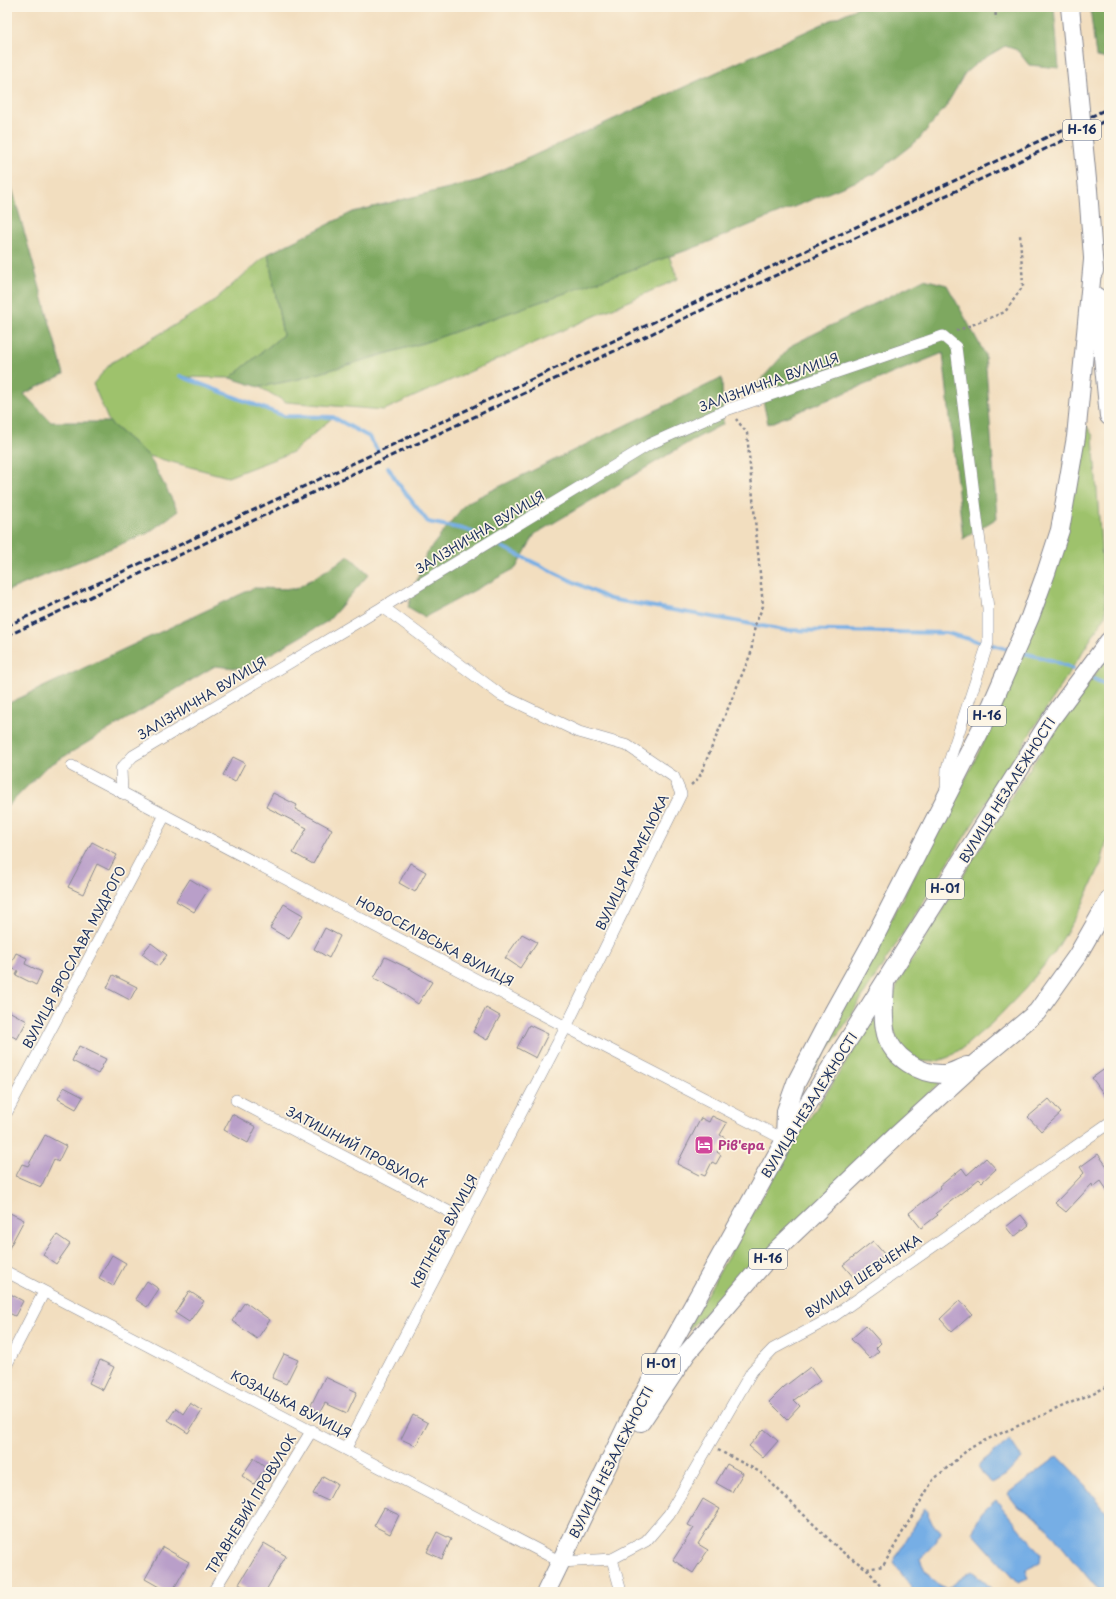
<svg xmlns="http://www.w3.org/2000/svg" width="1116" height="1599" font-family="'Playpen Sans',sans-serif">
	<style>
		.green { fill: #9ec26c; stroke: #5c7865 }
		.forest { fill: #7ea860; stroke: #4c6c5f }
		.water { fill: #76aee5; stroke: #486ea2 }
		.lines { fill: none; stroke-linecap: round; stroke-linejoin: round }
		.stream { stroke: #76aee5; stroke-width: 4 }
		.building { fill: #b99fc9 }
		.street-casing { stroke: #86868e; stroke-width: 12 }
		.primary-casing { stroke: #86868e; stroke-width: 20 }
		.path { stroke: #86868e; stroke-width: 2.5; stroke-dasharray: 3 3; stroke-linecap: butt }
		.street { stroke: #fff; stroke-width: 11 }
		.primary { stroke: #fff; stroke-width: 18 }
		.rail { stroke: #1b2f5e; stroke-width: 3; stroke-dasharray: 6 3; stroke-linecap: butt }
		.primary-bridge-casing { stroke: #86868e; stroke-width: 20; stroke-linecap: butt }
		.primary-bridge { stroke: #fff; stroke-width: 18 }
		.labels { text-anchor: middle; stroke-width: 3.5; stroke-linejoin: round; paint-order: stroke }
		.shield { fill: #fcf5e5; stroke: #5e6a86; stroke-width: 1 }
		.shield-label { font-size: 12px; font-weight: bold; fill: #1b2f5e }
		.street-label { font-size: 13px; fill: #1b2f5e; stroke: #fcf5e5 }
		.hotel-label { font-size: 13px; font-weight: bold; fill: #b23c85; stroke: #fcf5e5; text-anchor: start }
	</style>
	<rect width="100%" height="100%" fill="#fcf5e5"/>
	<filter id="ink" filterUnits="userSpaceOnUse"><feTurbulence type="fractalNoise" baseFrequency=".025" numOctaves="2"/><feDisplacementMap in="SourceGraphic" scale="8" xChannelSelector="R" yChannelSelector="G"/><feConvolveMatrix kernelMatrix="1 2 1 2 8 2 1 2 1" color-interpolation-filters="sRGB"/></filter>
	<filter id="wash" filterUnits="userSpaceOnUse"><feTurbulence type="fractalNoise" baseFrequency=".012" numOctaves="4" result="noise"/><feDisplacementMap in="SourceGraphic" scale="16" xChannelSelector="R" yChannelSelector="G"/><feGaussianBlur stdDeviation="0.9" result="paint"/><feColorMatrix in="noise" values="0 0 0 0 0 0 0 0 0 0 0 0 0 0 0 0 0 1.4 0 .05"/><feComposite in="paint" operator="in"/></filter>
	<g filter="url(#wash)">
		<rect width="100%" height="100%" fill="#f2debf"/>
		<g class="green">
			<polygon points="268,254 283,335 230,378 181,377 284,416 333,417 293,452 228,477 149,456 109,422 93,384 111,363 210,304"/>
			<polygon points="669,256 678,279 384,410 286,402 259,387 299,379 426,342"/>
			<polygon points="1086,425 1093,436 1106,615 842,1029 794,1098 952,807 1004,700 1027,643"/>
			<polygon points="1109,655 1109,831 1101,864 1080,910 1054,953 1024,990 993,1022 965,1046 949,1057 935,1062 917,1061 902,1051 890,1021 890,1004 899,981 1016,789 1075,701"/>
			<polygon points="881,1009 878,1031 942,1080 684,1334 789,1150"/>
		</g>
		<g class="forest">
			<polygon points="857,7 1054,7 1059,68 1029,65 1017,50 1005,46 978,62 965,73 945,108 918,140 874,174 699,246 426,342 299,379 259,387 230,378 283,335 268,254 353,212 480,180 853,10"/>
			<polygon points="1090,7 1109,7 1109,59 1096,57"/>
			<polygon points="7,170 64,374 24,394 51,422 109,422 149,456 178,511 148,533 7,591"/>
			<polygon points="924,279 947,285 985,354 997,518 963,539 943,353 768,424 759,382 792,345"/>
			<polygon points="722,378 723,424 691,441 535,534 516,568 425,617 408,607 426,554 466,503"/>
			<polygon points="349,556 369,574 328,621 244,669 215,666 45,768 7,807 7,704 254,588 296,589"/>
		</g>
		<g class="water">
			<polygon points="1010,1440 1022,1458 1006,1475 992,1483 983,1475 978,1467 983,1461"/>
			<polygon points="1058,1456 1081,1480 1109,1516 1109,1592 1100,1592 1040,1520 1018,1507 1008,1494"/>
			<path d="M996,1500L1041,1554L1040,1563L1025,1570L1028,1579L1018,1583L973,1533C977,1516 983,1511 996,1500Z"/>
			<path d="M925,1508L933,1525L942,1531L932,1546L920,1559C925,1573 933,1584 947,1588L972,1571L996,1592H915L893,1562Z"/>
		</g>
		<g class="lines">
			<g class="stream">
				<polyline points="180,376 284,416 333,417 369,437 378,451"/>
				<polyline points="388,467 397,482 428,522 468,530 480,536"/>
				<polyline points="502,547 609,599 718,618 784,630 946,633 1008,649"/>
				<polyline points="1024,653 1054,661 1073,669"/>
				<polyline points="1094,679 1109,686"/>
			</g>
		</g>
		<g id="blocks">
			<g class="building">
				<polygon points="233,757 245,763 235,782 223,775"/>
				<polygon points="273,793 297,805 295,809 332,829 313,864 293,853 307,828 266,807"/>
				<polygon points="92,842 117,855 109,870 97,864 83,894 68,887"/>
				<polygon points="410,863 426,872 415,892 399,883"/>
				<polygon points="190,879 208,890 194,912 176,901"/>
				<polygon points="284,904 303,915 289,939 270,928"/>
				<polygon points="325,928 340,936 329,958 314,949"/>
				<polygon points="522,934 537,942 520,968 505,958"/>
				<polygon points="151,943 167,955 158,966 142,954"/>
				<polygon points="16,953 27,958 25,964 42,972 36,985 16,975 18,971 9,967"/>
				<polygon points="385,957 412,970 432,982 418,1004 399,991 374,978"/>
				<polygon points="113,975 137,987 130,1000 107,988"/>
				<polygon points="486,1008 500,1016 487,1040 473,1032"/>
				<polygon points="7,1010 27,1021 17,1039 7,1033"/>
				<polygon points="529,1025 548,1034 536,1058 517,1048"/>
				<polygon points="79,1046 106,1059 98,1074 72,1061"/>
				<polygon points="1109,1066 1109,1101 1092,1078"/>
				<polygon points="64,1087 83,1097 76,1109 58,1099"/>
				<polygon points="1049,1099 1061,1113 1041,1131 1028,1117"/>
				<polygon points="232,1114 256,1127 248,1143 224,1130"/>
				<polygon points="712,1116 727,1123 720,1135 725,1138 717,1152 721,1155 716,1164 712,1162 705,1176 700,1174 699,1175 677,1164 701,1118 709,1122"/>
				<polygon points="45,1135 66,1146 58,1162 54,1159 41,1187 16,1176 22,1164 28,1166"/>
				<polygon points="1098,1154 1109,1169 1109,1193 1101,1181 1093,1187 1092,1184 1066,1212 1055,1203 1084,1173 1080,1167"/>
				<polygon points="986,1158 996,1169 982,1182 979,1179 936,1213 938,1215 921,1228 909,1213 941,1188 940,1186 962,1168 967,1175"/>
				<polygon points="10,1213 24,1220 7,1252 7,1220"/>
				<polygon points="1021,1215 1029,1225 1014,1237 1006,1227"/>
				<polygon points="57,1235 70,1244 56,1264 43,1255"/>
				<polygon points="873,1241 885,1255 855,1279 843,1265"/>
				<polygon points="112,1255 126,1263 113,1286 99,1278"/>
				<polygon points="147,1281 159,1289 147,1307 135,1299"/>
				<polygon points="189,1291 204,1301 189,1322 175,1313"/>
				<polygon points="7,1292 23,1301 15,1316 7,1312"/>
				<polygon points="960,1300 972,1314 952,1332 940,1319"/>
				<polygon points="245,1302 270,1320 257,1339 232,1321"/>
				<polygon points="866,1326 881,1343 876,1348 879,1351 870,1359 851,1339"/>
				<polygon points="284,1354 298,1360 286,1384 272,1378"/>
				<polygon points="100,1360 114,1367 103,1390 89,1383"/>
				<polygon points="810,1367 820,1381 794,1400 800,1406 787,1420 769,1402 784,1387"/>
				<polygon points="325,1377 357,1392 347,1413 325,1403 320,1412 310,1407"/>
				<polygon points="190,1403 202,1411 188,1433 168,1420 176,1408 183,1414"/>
				<polygon points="413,1415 428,1423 416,1446 401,1439"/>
				<polygon points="764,1429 778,1441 763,1458 749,1446"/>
				<polygon points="254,1458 266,1467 254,1484 242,1476"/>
				<polygon points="727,1464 743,1473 732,1492 716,1483"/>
				<polygon points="323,1476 337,1484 328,1501 313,1494"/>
				<polygon points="703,1499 720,1509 698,1544 708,1550 693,1573 673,1560 694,1528 688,1525"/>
				<polygon points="384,1508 399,1515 390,1534 374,1526"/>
				<polygon points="437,1532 451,1539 442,1559 427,1552"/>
				<polygon points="264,1543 286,1556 265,1592 252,1592 239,1584"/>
				<polygon points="163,1547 189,1562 172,1592 168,1592 145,1579"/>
			</g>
		</g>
	</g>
	<g filter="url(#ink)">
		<use href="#blocks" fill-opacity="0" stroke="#86868e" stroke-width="1"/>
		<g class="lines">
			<g class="street-casing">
				<g id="street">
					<polyline points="72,766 566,1027 785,1140"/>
					<polyline points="122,793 121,769 133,756 383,607 650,444 729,409 943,336 956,347 988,608 988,643 947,768 946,790"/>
					<polyline points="236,1100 465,1220"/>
					<polyline points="7,1112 165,815"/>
					<polyline points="7,1272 561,1562 612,1559 646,1541 669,1514 752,1371 773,1349 831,1318 1109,1123"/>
					<polyline points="7,1364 44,1292"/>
					<polyline points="346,1448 566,1027 681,794 674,777 628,746 579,732 501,695 383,607"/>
					<polyline points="612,1559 620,1588 619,1592"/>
					<polyline points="213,1592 312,1430"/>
				</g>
			</g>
			<g class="primary-casing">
				<g id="primary">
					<polyline points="1070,7 1076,69"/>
					<polyline points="1088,190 1094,271"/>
					<polyline points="1097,297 1109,416"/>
					<path d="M885,984C884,1000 882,1018 886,1034C892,1057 920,1075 944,1074C951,1074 960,1068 967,1066"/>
					<polyline points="785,1138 786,1111 796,1083 830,1018 871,944 982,727 1030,617 1046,573 1060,530 1076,437 1093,260"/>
					<polyline points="641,1422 687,1353 770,1256 895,1137 977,1062 1037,1012 1077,956 1109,900"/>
					<polyline points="546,1592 631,1417 785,1140 1051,719 1109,641"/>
				</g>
			</g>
			<g class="path">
				<polyline points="995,7 996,19"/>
				<polyline points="956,331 1005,312 1023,286 1020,234"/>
				<polyline points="691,785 699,778 751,653 755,625 763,606 747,433 736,419"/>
				<polyline points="718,1450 760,1472 841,1551 867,1569 883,1566 933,1480 972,1446 1109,1386"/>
				<polyline points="867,1569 885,1592"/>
			</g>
			<use href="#street" class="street"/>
			<use href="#primary" class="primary"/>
			<g class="rail">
				<polyline points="7,626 1109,108"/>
				<polyline points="7,636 1109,119"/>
			</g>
			<g class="primary-bridge-casing">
				<polyline id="primary-bridge" points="1076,69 1088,190"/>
			</g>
			<use href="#primary-bridge" class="primary-bridge"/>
		</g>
	</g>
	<defs>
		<g id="hotel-square" transform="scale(1)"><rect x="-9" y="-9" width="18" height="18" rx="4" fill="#d1479c" stroke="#fcf5e5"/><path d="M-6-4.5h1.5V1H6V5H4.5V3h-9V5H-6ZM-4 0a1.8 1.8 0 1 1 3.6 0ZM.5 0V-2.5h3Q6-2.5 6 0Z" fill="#fff"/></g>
	</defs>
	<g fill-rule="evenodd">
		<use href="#hotel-square" x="704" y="1145"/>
	</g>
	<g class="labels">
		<g class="shield">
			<rect x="1063" y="120" width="38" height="20" rx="3"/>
			<rect x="968" y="706" width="38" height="20" rx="3"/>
			<rect x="926" y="879" width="38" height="20" rx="3"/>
			<rect x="749" y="1249" width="38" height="20" rx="3"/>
			<rect x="642" y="1354" width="38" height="20" rx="3"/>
		</g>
		<g class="shield-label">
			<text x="1082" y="134">Н-16</text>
			<text x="987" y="720">Н-16</text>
			<text x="945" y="893">Н-01</text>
			<text x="768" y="1263">Н-16</text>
			<text x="661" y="1368">Н-01</text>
		</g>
		<g class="street-label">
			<text transform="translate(769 382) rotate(-20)" y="5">ЗАЛІЗНИЧНА ВУЛИЦЯ</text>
			<text transform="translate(480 532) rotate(-31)" y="5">ЗАЛІЗНИЧНА ВУЛИЦЯ</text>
			<text transform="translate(202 698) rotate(-31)" y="5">ЗАЛІЗНИЧНА ВУЛИЦЯ</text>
			<text transform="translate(1007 790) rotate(-58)" y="5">ВУЛИЦЯ НЕЗАЛЕЖНОСТІ</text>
			<text transform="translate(632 862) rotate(-64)" y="5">ВУЛИЦЯ КАРМЕЛЮКА</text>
			<text transform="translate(435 941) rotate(28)" y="5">НОВОСЕЛІВСЬКА ВУЛИЦЯ</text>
			<text transform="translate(74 957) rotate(-62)" y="5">ВУЛИЦЯ ЯРОСЛАВА МУДРОГО</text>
			<text transform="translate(809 1105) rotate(-58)" y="5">ВУЛИЦЯ НЕЗАЛЕЖНОСТІ</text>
			<text transform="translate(357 1147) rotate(28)" y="5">ЗАТИШНИЙ ПРОВУЛОК</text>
			<text transform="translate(444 1231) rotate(-62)" y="5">КВІТНЕВА ВУЛИЦЯ</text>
			<text transform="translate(863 1276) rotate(-34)" y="5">ВУЛИЦЯ ШЕВЧЕНКА</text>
			<text transform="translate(291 1404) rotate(27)" y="5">КОЗАЦЬКА ВУЛИЦЯ</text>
			<text transform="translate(611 1462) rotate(-63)" y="5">ВУЛИЦЯ НЕЗАЛЕЖНОСТІ</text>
			<text transform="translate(251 1504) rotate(-59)" y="5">ТРАВНЕВИЙ ПРОВУЛОК</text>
		</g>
		<g class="hotel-label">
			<text x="718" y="1150">Рів'єра</text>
		</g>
	</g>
	<rect width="1116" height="1599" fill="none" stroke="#fcf5e5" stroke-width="24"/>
</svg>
